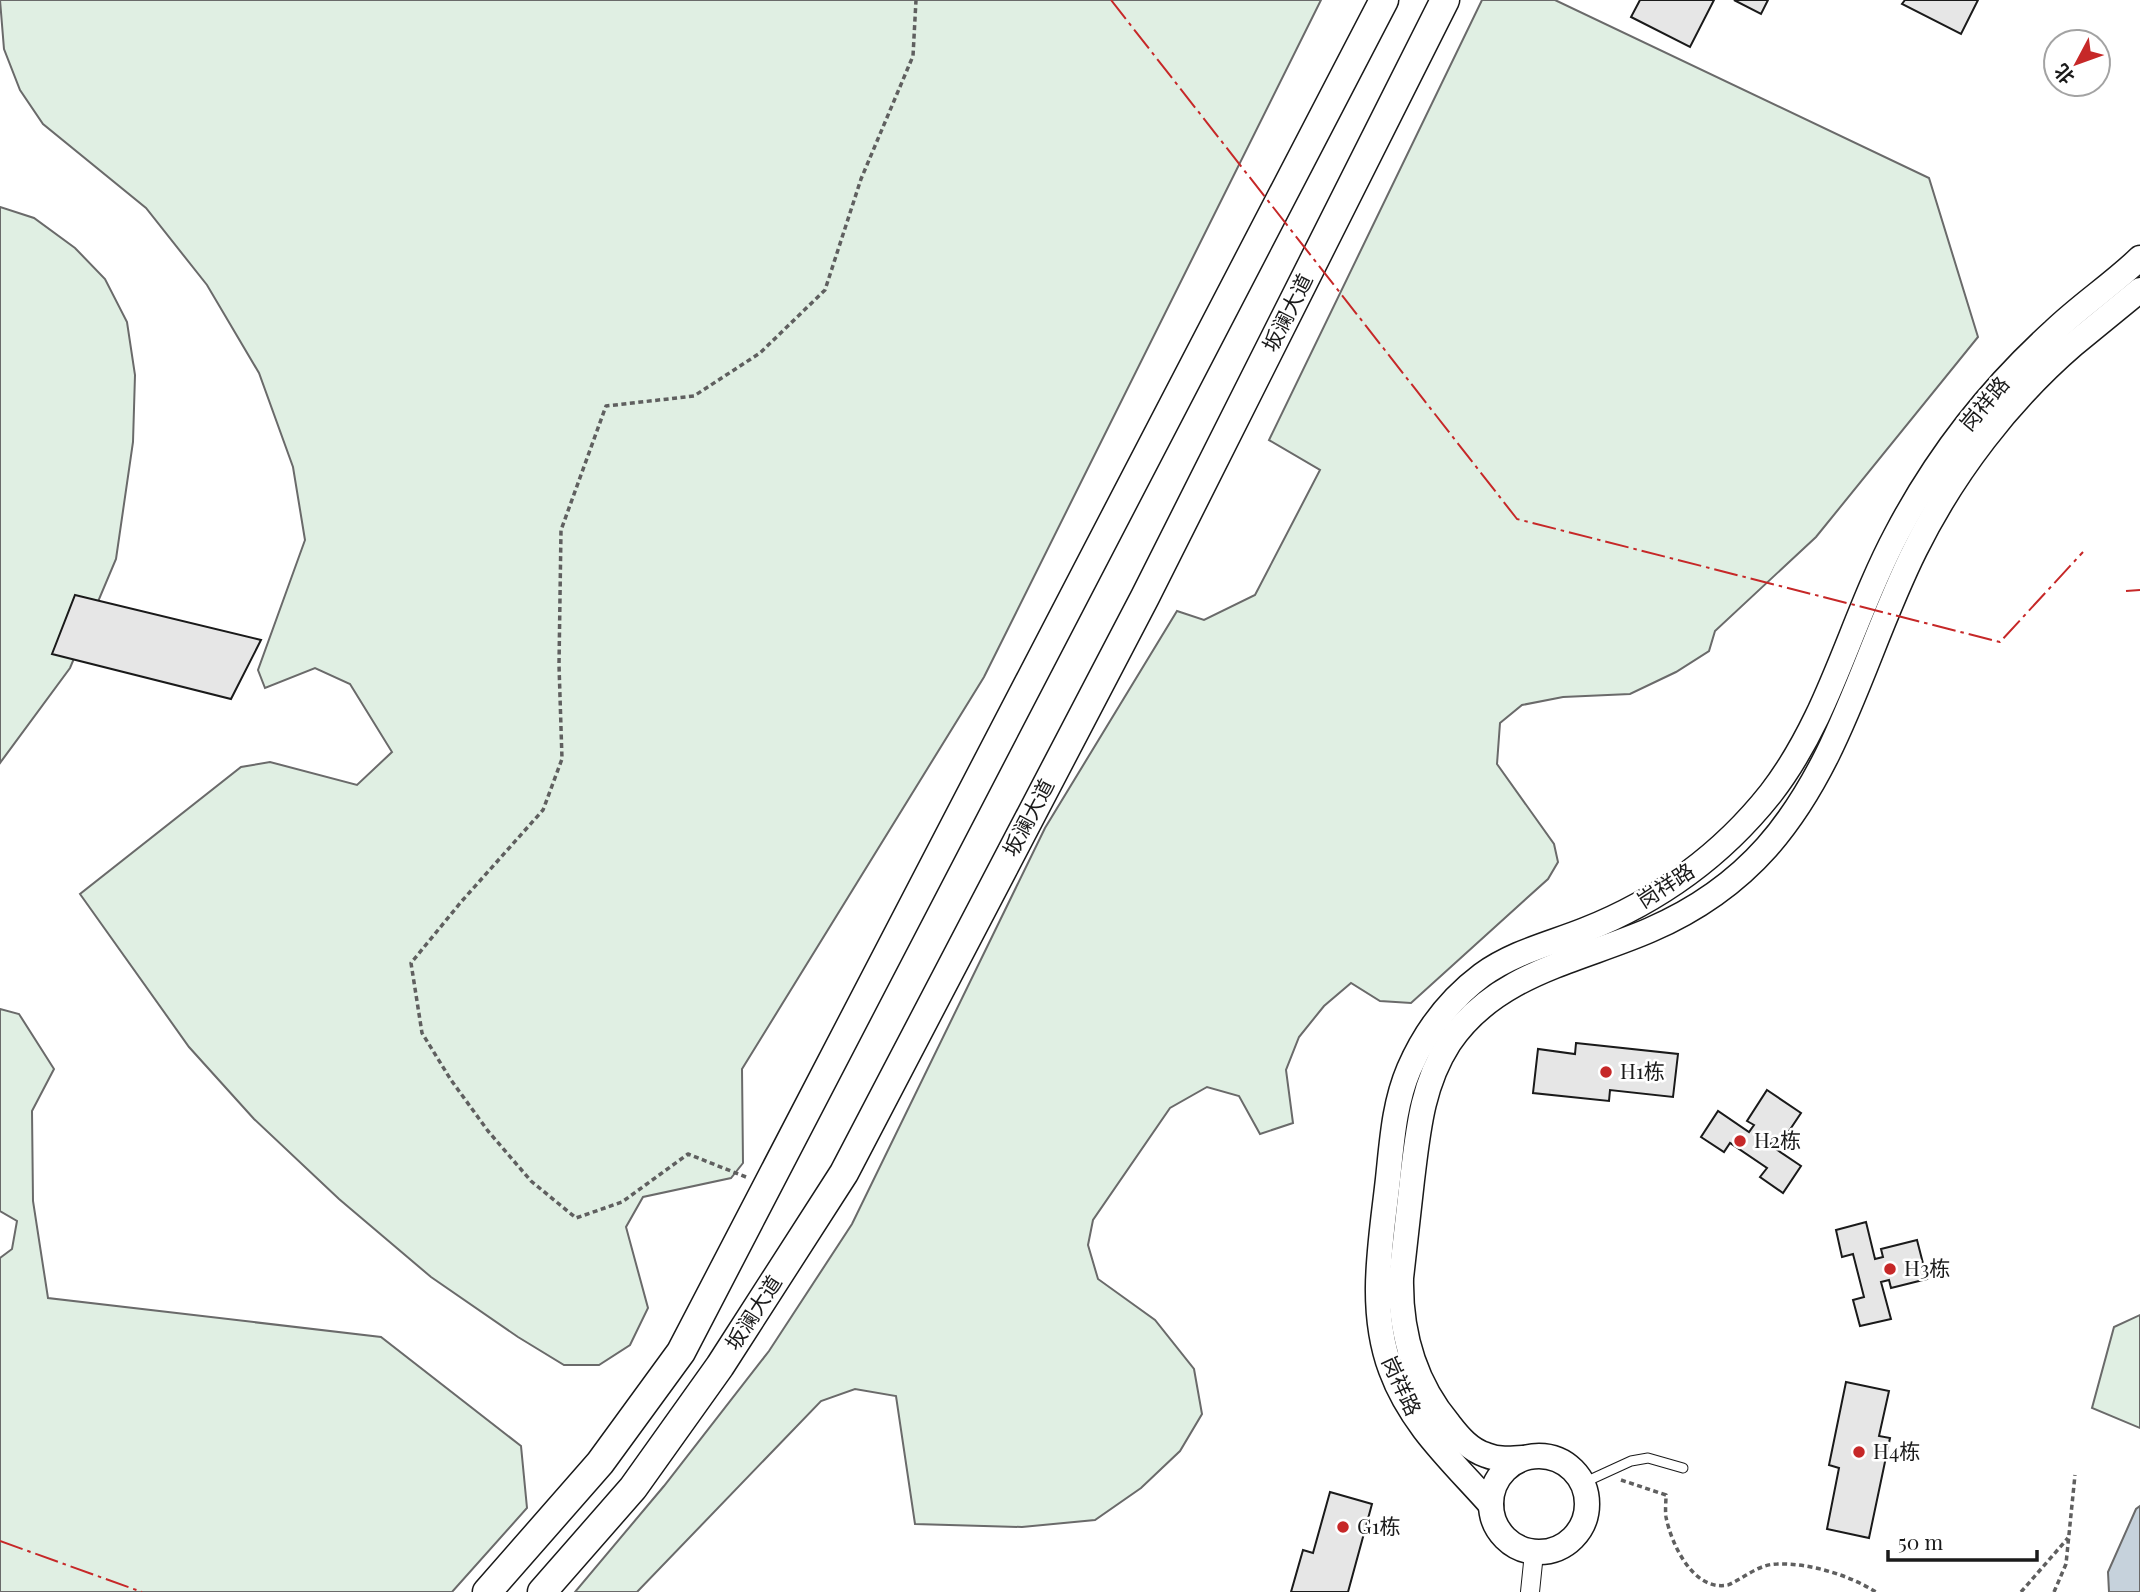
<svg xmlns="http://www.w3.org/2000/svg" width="2140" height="1592" font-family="'Playfair Display','Noto Sans SC',serif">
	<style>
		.green { fill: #e0efe3; stroke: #6a6a6a; stroke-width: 2 }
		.water { fill: #c6d2dc; stroke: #6a6a6a; stroke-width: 2 }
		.building { fill: #e6e6e6; stroke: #1a1a1a; stroke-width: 2 }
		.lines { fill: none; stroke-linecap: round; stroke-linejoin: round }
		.lane-casing { stroke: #1a1a1a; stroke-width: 11 }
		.street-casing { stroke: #1a1a1a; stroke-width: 20 }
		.secondary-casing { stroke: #1a1a1a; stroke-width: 27 }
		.primary-casing { stroke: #1a1a1a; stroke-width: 31 }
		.path { stroke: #5f5f5f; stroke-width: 3.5; stroke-dasharray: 5 3.5; stroke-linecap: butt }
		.lane { stroke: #fff; stroke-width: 9 }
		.street { stroke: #fff; stroke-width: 18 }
		.secondary { stroke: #fff; stroke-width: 24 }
		.primary { stroke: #fff; stroke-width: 28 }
		.power { stroke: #c62828; stroke-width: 2; stroke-dasharray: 24 5 3.5 5; stroke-linecap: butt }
		.poi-dot { fill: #c62828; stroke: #fff; stroke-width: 2.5 }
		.labels { text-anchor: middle; stroke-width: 5; stroke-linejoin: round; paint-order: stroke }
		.street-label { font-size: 21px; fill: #1a1a1a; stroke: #fff }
		.poi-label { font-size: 21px; fill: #1a1a1a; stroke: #fff; text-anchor: start }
	</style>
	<rect width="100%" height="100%" fill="#fff"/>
	<g class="green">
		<polygon points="0,0 1321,0 984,677 742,1069 743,1163 731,1178 643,1197 626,1227 648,1308 630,1345 599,1365 564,1365 518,1337 431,1277 339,1199 254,1119 189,1047 80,894 241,767 270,762 357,785 392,752 350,684 315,668 265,688 258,670 305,540 293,467 259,373 207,285 146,208 43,124 20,90 4,49"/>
		<polygon points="1482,0 1555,0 1929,178 1978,337 1816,537 1715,631 1709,651 1676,672 1630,694 1563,697 1522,705 1500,723 1497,764 1554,844 1558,862 1548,879 1411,1003 1380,1001 1351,983 1324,1006 1299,1037 1286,1070 1293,1123 1260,1134 1239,1096 1207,1087 1170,1108 1093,1220 1088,1245 1098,1279 1155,1320 1194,1369 1202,1414 1180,1451 1141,1488 1095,1520 1022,1527 915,1524 896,1396 855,1389 821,1401 637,1592 575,1592 664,1486 769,1351 852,1224 1045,828 1177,611 1204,620 1255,595 1320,470 1269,440"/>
		<polygon points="0,207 34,218 75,248 105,279 127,322 135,375 133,442 116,559 70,668 0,763"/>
		<polygon points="0,1009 19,1014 54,1069 32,1111 33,1201 48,1298 381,1337 521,1446 527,1508 452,1592 0,1592 0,1258 12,1249 17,1221 0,1211"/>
		<polygon points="2140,1315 2140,1428 2092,1408 2114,1327"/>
	</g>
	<polygon class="water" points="2140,1506 2140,1592 2109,1592 2108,1572 2136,1509"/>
	<g class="building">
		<polygon points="1640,0 1714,0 1690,47 1631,17"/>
		<polygon points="1734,0 1768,0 1761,14"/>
		<polygon points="1905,0 1978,0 1961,34 1902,4"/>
		<polygon points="75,595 261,640 231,699 52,654"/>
		<polygon points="1576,1043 1678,1054 1673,1097 1610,1090 1609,1101 1533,1093 1538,1049 1575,1054"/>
		<polygon points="1767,1090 1801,1113 1781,1143 1774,1139 1770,1145 1801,1166 1783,1193 1760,1177 1767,1168 1730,1143 1724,1152 1701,1137 1718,1111 1749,1132 1754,1125 1747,1121"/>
		<polygon points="1866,1222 1875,1259 1883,1257 1881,1249 1917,1240 1927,1279 1891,1288 1889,1280 1881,1282 1891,1319 1860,1326 1853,1300 1864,1297 1853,1254 1842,1257 1836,1230"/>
		<polygon points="1846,1382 1889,1391 1879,1436 1890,1438 1869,1538 1827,1529 1839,1468 1829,1465"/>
		<polygon points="1330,1492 1372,1504 1348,1592 1291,1592 1303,1550 1313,1553"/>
	</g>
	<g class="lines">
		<g class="lane-casing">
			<polyline id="lane" points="1583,1483 1631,1461 1648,1458 1683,1468"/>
		</g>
		<g class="street-casing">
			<polyline id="street" points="1530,1592 1534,1553"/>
		</g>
		<g class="secondary-casing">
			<g id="secondary">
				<circle cx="1539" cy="1504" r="48"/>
				<path d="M1523,1458C1511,1459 1498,1460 1486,1455C1470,1450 1459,1437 1449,1424C1414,1382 1400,1331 1401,1278C1405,1245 1408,1213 1412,1180C1418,1131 1422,1085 1449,1043C1496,973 1579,961 1650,930C1694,911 1735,883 1767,847C1841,763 1866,648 1915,550C1953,473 2009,400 2074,344C2096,326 2118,308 2140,290"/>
				<path d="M1491,1505C1453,1462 1411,1425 1391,1370C1368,1308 1381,1243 1388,1179C1392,1142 1394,1104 1409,1069C1425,1032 1450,999 1482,975C1514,952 1550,944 1585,930C1658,901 1722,855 1771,793C1831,715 1851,619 1897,533C1937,457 1990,389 2054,331C2081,305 2113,284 2140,258"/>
			</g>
		</g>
		<g class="primary-casing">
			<g id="primary">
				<polyline points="487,1592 600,1463 681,1352 1384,0"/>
				<polyline points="542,1592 633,1488 720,1366 844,1173 1145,597 1445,0"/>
			</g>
		</g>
		<g class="path">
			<polyline points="746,1177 688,1154 622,1202 576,1218 531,1181 488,1131 451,1080 422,1033 411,963 461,902 543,810 562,759 559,665 561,530 606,406 694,396 760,353 825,290 861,179 913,56 916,0"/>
			<path d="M1621,1480L1666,1495C1666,1502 1665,1510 1666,1517C1671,1543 1693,1592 1728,1585C1744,1578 1759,1564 1777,1564C1810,1563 1849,1575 1876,1592"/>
			<polyline points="2021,1592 2068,1538"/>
			<polyline points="2054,1592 2066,1564 2075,1475"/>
		</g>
		<use href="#lane" class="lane"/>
		<use href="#street" class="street"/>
		<use href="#secondary" class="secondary"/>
		<use href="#primary" class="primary"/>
		<g class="power">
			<polyline points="1111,0 1517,519 2000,642 2083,552"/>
			<polyline points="2126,591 2140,590"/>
			<polyline points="0,1541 142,1592"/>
		</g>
	</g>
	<g class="poi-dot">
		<circle cx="1606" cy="1072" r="7"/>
		<circle cx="1740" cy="1141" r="7"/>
		<circle cx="1890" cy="1269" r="7"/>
		<circle cx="1859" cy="1452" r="7"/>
		<circle cx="1343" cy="1527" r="7"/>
	</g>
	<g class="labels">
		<g class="street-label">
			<text transform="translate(1288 313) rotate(-63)" y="7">坂澜大道</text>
			<text transform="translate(1985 404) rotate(-50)" y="7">岗祥路</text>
			<text transform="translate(1029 818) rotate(-62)" y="7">坂澜大道</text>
			<text transform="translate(1666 886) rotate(-33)" y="7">岗祥路</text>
			<text transform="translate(754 1313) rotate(-57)" y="7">坂澜大道</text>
			<text transform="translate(1401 1386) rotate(65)" y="7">岗祥路</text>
		</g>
		<g class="poi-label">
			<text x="1620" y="1079">H1栋</text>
			<text x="1754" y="1148">H2栋</text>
			<text x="1904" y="1276">H3栋</text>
			<text x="1873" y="1459">H4栋</text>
			<text x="1357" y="1534">G1栋</text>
		</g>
	</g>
	<g transform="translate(2077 63) rotate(229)"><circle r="33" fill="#ffffff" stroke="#a3a3a3" stroke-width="2"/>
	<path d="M0-5L12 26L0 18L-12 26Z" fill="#c62828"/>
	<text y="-10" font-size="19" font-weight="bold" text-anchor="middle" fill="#1a1a1a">北</text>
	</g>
	<path d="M1888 1550v10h149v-10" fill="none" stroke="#1a1a1a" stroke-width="3.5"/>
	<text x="1898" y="1550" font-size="21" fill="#1a1a1a" stroke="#ffffff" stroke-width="5" paint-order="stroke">50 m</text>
</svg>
